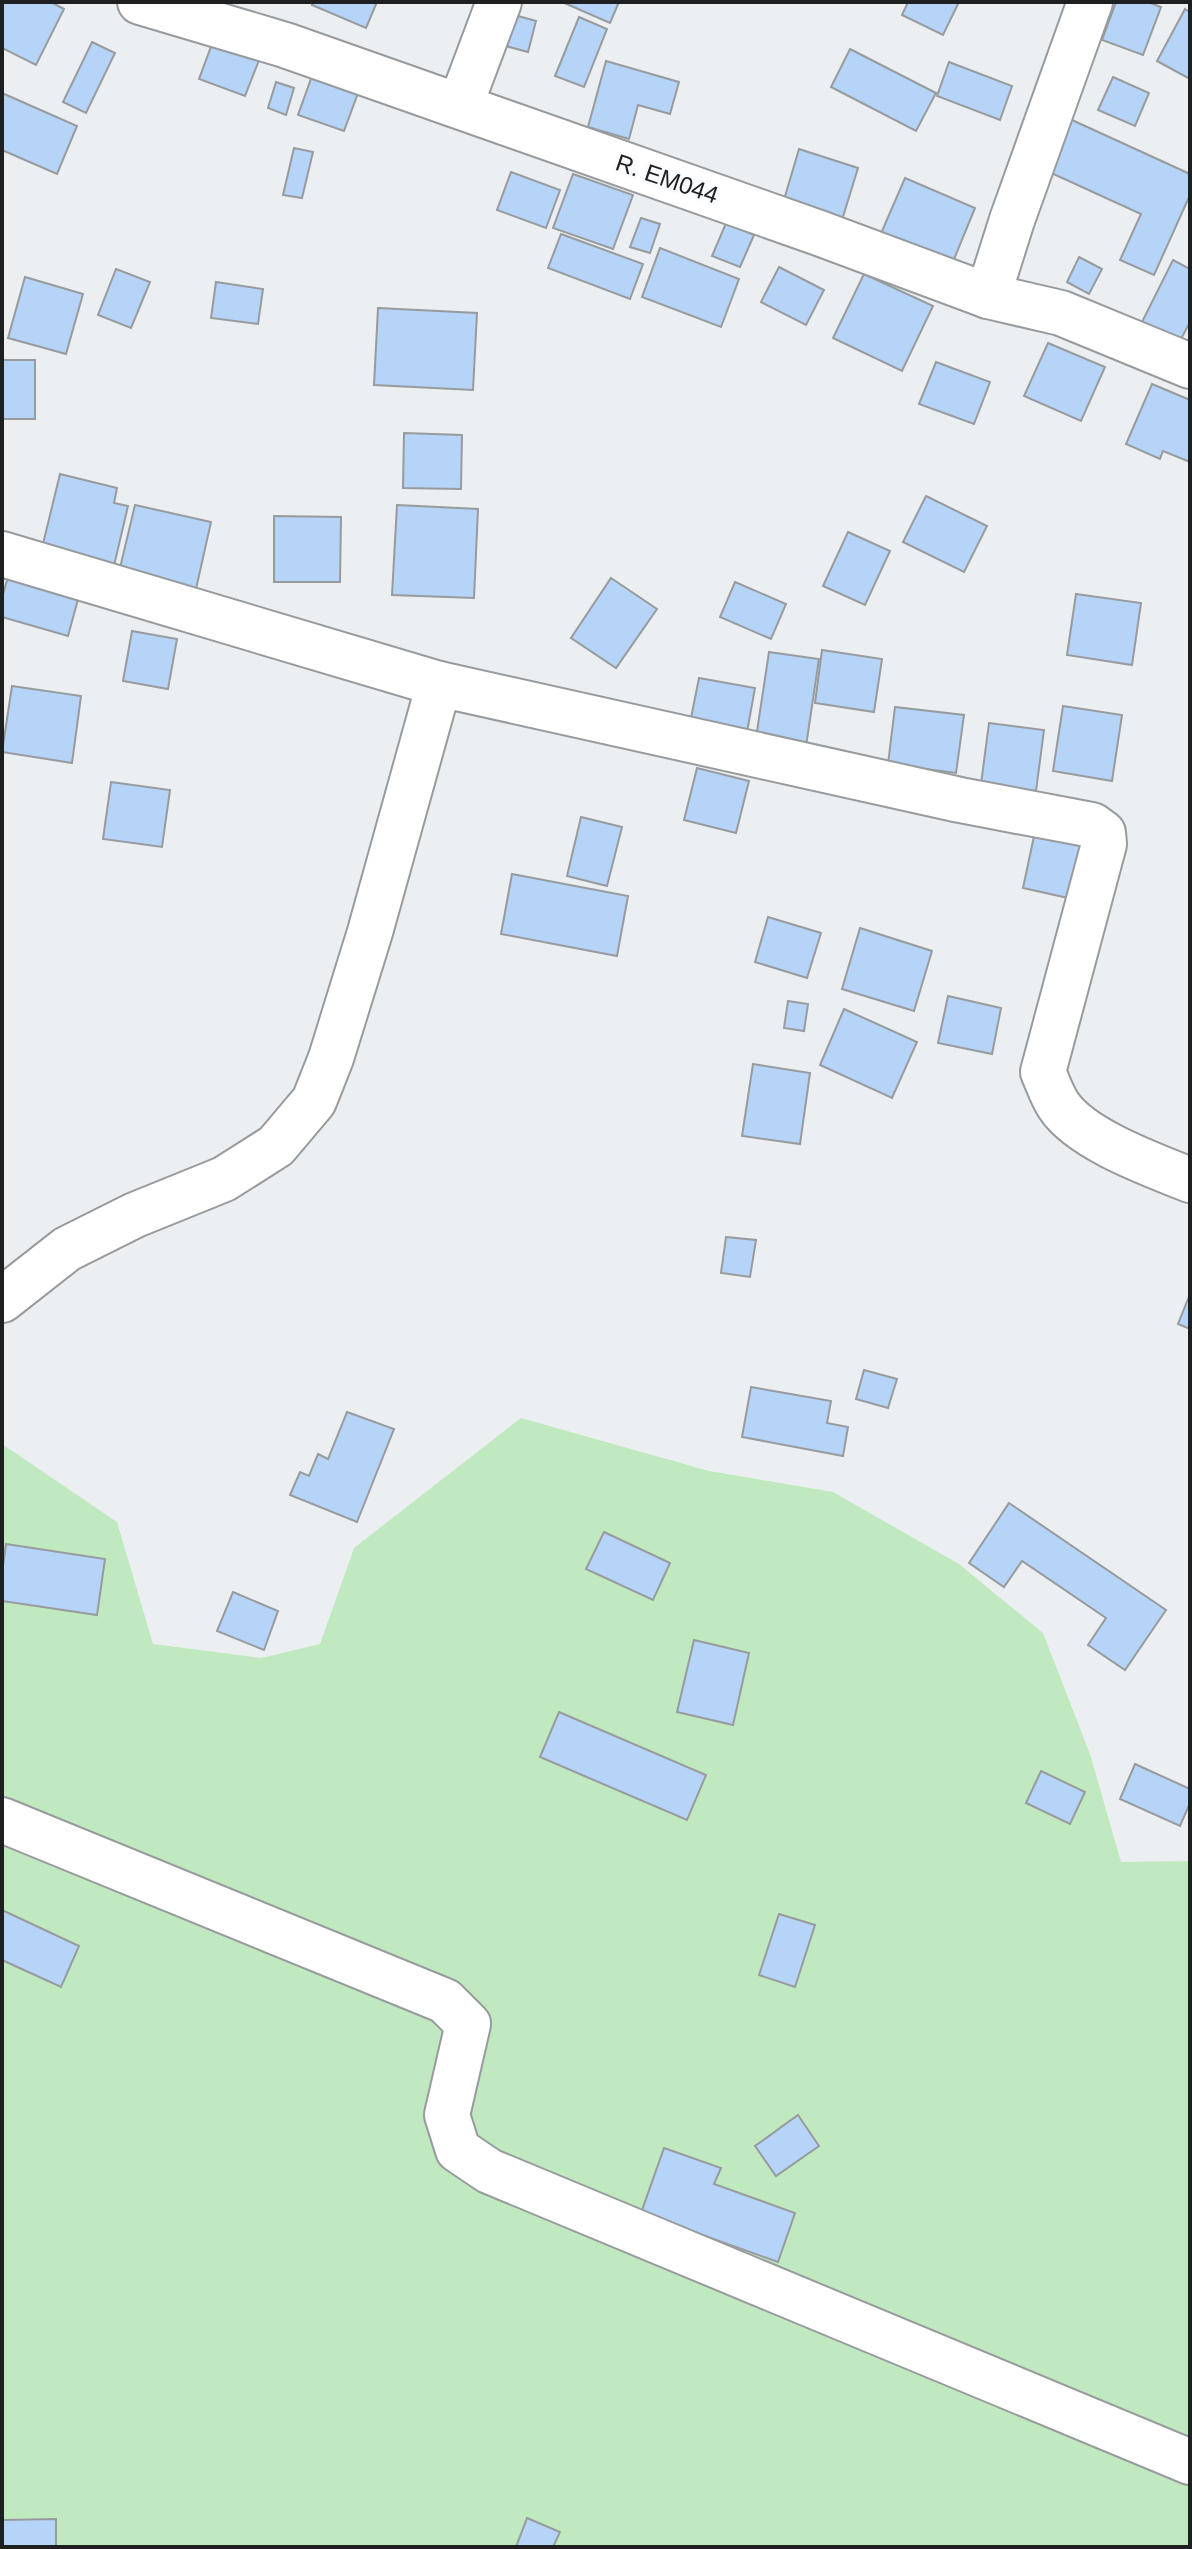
<svg xmlns="http://www.w3.org/2000/svg" width="1192" height="2549" font-family="Helvetica,sans-serif">
	<style>
		.green { fill: #c0e9c0 }
		.building { fill: #b5d4f7; stroke: #989b9e; stroke-width: 2 }
		.lines { fill: none; stroke-linecap: round; stroke-linejoin: round }
		.street-casing { stroke: #989b9e; stroke-width: 48 }
		.street { stroke: #fff; stroke-width: 44 }
		.labels { text-anchor: middle; stroke-width: 6; stroke-linejoin: round; paint-order: stroke }
		.street-label { font-size: 24px; fill: #1e1f20; stroke: #f9fcff }
	</style>
	<rect width="100%" height="100%" fill="#ebeff2"/>
	<polygon class="green" points="521,1418 709,1471 833,1492 959,1564 1043,1633 1090,1754 1121,1862 1190,1861 1190,2547 2,2547 2,1444 117,1522 153,1644 261,1658 320,1644 354,1548"/>
	<g class="building">
		<polygon points="2,2 51,2 64,9 36,65 2,48"/>
		<polygon points="314,2 377,2 366,28 312,5"/>
		<polygon points="562,2 619,2 610,23"/>
		<polygon points="908,2 959,2 943,35 902,15"/>
		<polygon points="1116,2 1148,2 1161,7 1143,55 1102,40"/>
		<polygon points="1185,9 1190,12 1190,79 1157,61"/>
		<polygon points="511,14 536,21 528,52 502,45"/>
		<polygon points="579,17 607,29 584,87 555,76"/>
		<polygon points="215,36 261,55 245,96 199,79"/>
		<polygon points="92,42 115,53 86,113 63,102"/>
		<polygon points="850,49 936,93 916,131 831,87"/>
		<polygon points="606,61 679,82 670,114 638,105 629,139 588,127"/>
		<polygon points="949,62 1012,86 1000,120 937,96"/>
		<polygon points="312,76 358,93 344,131 298,115"/>
		<polygon points="1113,77 1149,93 1135,126 1098,110"/>
		<polygon points="276,82 294,88 286,115 268,108"/>
		<polygon points="2,93 77,126 57,174 2,150"/>
		<polygon points="1072,120 1190,174 1190,195 1154,275 1120,260 1141,214 1049,172"/>
		<polygon points="294,148 313,152 302,198 283,195"/>
		<polygon points="799,149 858,168 842,220 783,203"/>
		<polygon points="511,172 560,190 546,228 497,210"/>
		<polygon points="573,174 633,195 613,249 553,228"/>
		<polygon points="905,178 975,208 950,269 879,238"/>
		<polygon points="641,218 660,224 650,253 630,247"/>
		<polygon points="726,223 754,235 740,267 712,256"/>
		<polygon points="561,234 643,264 630,299 548,268"/>
		<polygon points="660,248 739,279 721,327 642,297"/>
		<polygon points="1079,257 1102,269 1089,294 1067,282"/>
		<polygon points="1173,260 1190,269 1190,322 1180,341 1142,322"/>
		<polygon points="779,267 824,290 806,325 761,302"/>
		<polygon points="116,269 150,282 131,328 98,315"/>
		<polygon points="864,274 933,306 902,371 833,338"/>
		<polygon points="25,277 83,294 66,354 8,338"/>
		<polygon points="216,282 263,289 258,324 211,318"/>
		<polygon points="378,308 477,313 473,390 374,385"/>
		<polygon points="1048,343 1105,367 1081,421 1024,396"/>
		<rect x="2" y="360" width="33" height="59"/>
		<polygon points="936,362 990,382 974,424 919,404"/>
		<polygon points="1152,384 1190,400 1190,462 1163,451 1160,459 1126,444"/>
		<polygon points="404,433 462,435 461,489 403,488"/>
		<polygon points="60,474 117,488 114,503 128,506 113,570 41,552"/>
		<polygon points="926,496 987,526 964,572 903,542"/>
		<polygon points="135,505 211,522 196,589 119,572"/>
		<polygon points="397,505 478,509 474,598 392,595"/>
		<polygon points="274,516 341,517 340,582 274,582"/>
		<polygon points="848,532 890,551 865,605 823,586"/>
		<polygon points="9,573 80,592 68,636 2,617 2,598"/>
		<polygon points="611,578 657,609 616,668 571,638"/>
		<polygon points="735,582 786,604 771,639 720,617"/>
		<polygon points="1076,594 1141,603 1132,665 1067,655"/>
		<polygon points="132,631 177,639 168,689 123,681"/>
		<polygon points="822,650 882,659 874,712 815,703"/>
		<polygon points="769,652 819,659 806,746 756,738"/>
		<polygon points="699,678 755,688 747,732 690,723"/>
		<polygon points="12,686 81,696 72,763 2,752"/>
		<polygon points="1063,706 1122,715 1112,781 1053,771"/>
		<polygon points="895,707 964,715 956,773 888,764"/>
		<polygon points="989,723 1044,730 1036,791 981,784"/>
		<polygon points="697,768 749,781 736,833 684,820"/>
		<polygon points="111,782 170,790 162,847 103,839"/>
		<polygon points="581,817 622,827 607,886 567,876"/>
		<polygon points="1037,822 1091,834 1077,900 1023,888"/>
		<polygon points="512,874 628,896 617,956 501,934"/>
		<polygon points="768,917 821,933 807,978 755,962"/>
		<polygon points="860,928 932,951 914,1011 842,989"/>
		<polygon points="948,996 1001,1008 992,1054 938,1043"/>
		<polygon points="788,1001 808,1004 804,1031 784,1028"/>
		<polygon points="844,1009 917,1042 892,1098 820,1065"/>
		<polygon points="753,1064 810,1073 800,1144 742,1136"/>
		<polygon points="726,1237 756,1240 750,1277 721,1273"/>
		<polygon points="1190,1294 1190,1329 1178,1324"/>
		<polygon points="864,1370 897,1379 888,1408 856,1399"/>
		<polygon points="751,1387 831,1401 827,1423 848,1427 843,1456 742,1437"/>
		<polygon points="347,1412 394,1429 357,1522 290,1495 300,1472 309,1476 318,1454 328,1459"/>
		<polygon points="1009,1503 1166,1610 1125,1670 1088,1645 1106,1618 1022,1561 1004,1587 969,1563"/>
		<polygon points="604,1532 670,1563 653,1600 586,1569"/>
		<polygon points="6,1544 105,1559 97,1615 2,1601 2,1573"/>
		<polygon points="233,1592 278,1611 264,1650 217,1631"/>
		<polygon points="694,1640 749,1653 733,1725 677,1712"/>
		<polygon points="559,1712 706,1775 687,1820 540,1757"/>
		<polygon points="1135,1764 1190,1789 1190,1803 1180,1826 1120,1799"/>
		<polygon points="1041,1771 1085,1792 1070,1824 1026,1803"/>
		<polygon points="2,1910 79,1946 61,1987 2,1960"/>
		<polygon points="779,1914 815,1925 795,1987 759,1975"/>
		<polygon points="798,2115 819,2146 776,2176 755,2146"/>
		<polygon points="664,2148 721,2168 714,2184 795,2213 778,2262 641,2213"/>
		<polygon points="527,2518 560,2532 553,2547 516,2547"/>
		<polygon points="56,2519 56,2547 2,2547 2,2520"/>
	</g>
	<g class="lines">
		<g class="street-casing">
			<g id="street">
				<polyline points="140,2 285,45 819,233 988,296 1061,313 1190,366"/>
				<polyline points="460,106 499,2"/>
				<polyline points="988,296 1012,220 1090,2"/>
				<path d="M2,554L439,684L960,800L1092,825L1103,833L1104,844L1043,1072C1048,1083 1052,1096 1059,1106C1082,1140 1153,1165 1190,1180"/>
				<polyline points="2,1300 67,1249 135,1215 224,1179 276,1146 314,1101 331,1058 370,932 439,684"/>
				<polyline points="2,1820 445,2001 468,2024 447,2115 458,2150 489,2171 1190,2462"/>
			</g>
		</g>
		<use href="#street" class="street"/>
	</g>
	<g class="labels">
		<g class="street-label">
			<text transform="translate(667 179) rotate(19)" y="8">R. EM044</text>
		</g>
	</g>
	<rect width="1192" height="2549" fill="none" stroke="#1e1f20" stroke-width="8"/>
</svg>
